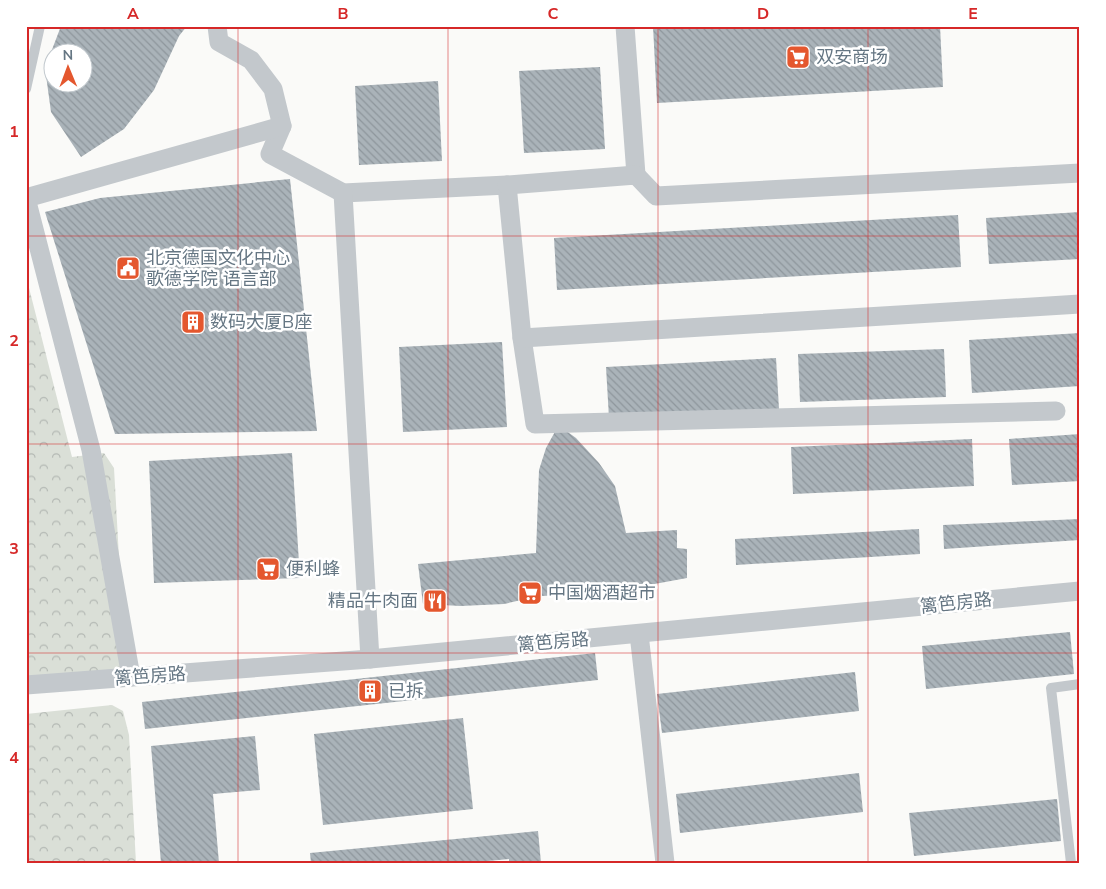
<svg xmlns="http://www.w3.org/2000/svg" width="1106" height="889" font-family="'Nunito Sans','Noto Sans SC',sans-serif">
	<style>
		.park { fill: url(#park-crowns) }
		.building { fill: url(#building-back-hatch); fill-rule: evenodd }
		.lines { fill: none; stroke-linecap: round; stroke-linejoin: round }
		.service { stroke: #c3c8cc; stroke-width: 10 }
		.minor { stroke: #c3c8cc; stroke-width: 19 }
		.grid { fill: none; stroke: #d62828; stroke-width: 1; stroke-opacity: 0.55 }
		.labels { text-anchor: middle; stroke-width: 5; stroke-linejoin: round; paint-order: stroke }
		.poi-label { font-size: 18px; fill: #657683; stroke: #fff; text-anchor: start }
		.street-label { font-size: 18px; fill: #657683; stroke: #fff }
		.neatline { fill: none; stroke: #d62828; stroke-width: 2 }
		.grid-label { font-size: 16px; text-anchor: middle; font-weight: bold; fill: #d62828 }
	</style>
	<defs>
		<pattern id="park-crowns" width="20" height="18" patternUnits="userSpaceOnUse" patternTransform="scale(1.25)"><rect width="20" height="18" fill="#dadfd7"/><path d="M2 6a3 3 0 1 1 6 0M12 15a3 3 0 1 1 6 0" fill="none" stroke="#b4b9b4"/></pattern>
		<pattern id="building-back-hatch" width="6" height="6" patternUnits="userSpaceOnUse" patternTransform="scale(1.25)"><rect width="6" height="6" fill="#aab3b9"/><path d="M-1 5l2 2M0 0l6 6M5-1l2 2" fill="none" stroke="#8e969c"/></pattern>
	</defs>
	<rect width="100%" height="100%" fill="#fafaf8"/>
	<g class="park">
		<polygon points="26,276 72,457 104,453 114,468 125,665 118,672 26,677"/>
		<polygon points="112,705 123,711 129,735 136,863 29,863 26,845 26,714"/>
	</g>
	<g class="building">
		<path d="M61,26H187L179,36L154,90L124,129L81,157L51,112L45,68ZM52,52H82V82H52Z"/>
		<polygon points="653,26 940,26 943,87 657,103"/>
		<polygon points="600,67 605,149 524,153 519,71"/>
		<polygon points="438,81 442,161 359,165 355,86"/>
		<polygon points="290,179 317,431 115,434 45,212 100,198"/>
		<polygon points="1080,212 1080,259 989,264 986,218"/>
		<polygon points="958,215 961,267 557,290 554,238"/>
		<polygon points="1080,333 1080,386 972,393 969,340"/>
		<polygon points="502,342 507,427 403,432 399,347"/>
		<polygon points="944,349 946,397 800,402 798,354"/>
		<polygon points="776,358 779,409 609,418 606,367"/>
		<polygon points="557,428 565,430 576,438 599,463 615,486 626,533 677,530 677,548 687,549 687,578 622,590 575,595 539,596 504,604 461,606 423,604 418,564 536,553 539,470 546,448"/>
		<polygon points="1080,434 1080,481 1012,485 1009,439"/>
		<polygon points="972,439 974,486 793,494 791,447"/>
		<polygon points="292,453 300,578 154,583 149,461"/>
		<polygon points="1080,519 1080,540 944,549 943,525"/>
		<polygon points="919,529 920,554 736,565 735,539"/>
		<polygon points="1070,632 1074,674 926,689 922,646"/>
		<polygon points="595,653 598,680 145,729 142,702"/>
		<polygon points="855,672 859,711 662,733 657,694"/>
		<polygon points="463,718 473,809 323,825 314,734"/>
		<polygon points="255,736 260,790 213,794 219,863 161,863 151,746"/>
		<polygon points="859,773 863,812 680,833 676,794"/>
		<polygon points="1057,799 1061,841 914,856 909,813"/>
		<polygon points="538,831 541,863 509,863 509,859 488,861 488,863 311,863 310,853"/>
	</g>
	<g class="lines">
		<g class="service">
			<polyline points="26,89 40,26"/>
			<polyline points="1071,863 1051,688 1080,684"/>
		</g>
		<g class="minor">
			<polyline points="217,26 219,42 251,60 273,89 282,126 270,154 343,193 507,185 522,338 535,424 1056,411"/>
			<polyline points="625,26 636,175"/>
			<polyline points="507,185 636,175 656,196 1080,173"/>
			<polyline points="343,193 370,659"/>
			<polyline points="522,338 1080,304"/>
			<polyline points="639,634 665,863"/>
			<polyline points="131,677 91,450 26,198 282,126"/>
			<polyline points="26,685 370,659 1080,591"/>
		</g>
	</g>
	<path class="grid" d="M238,26V863M448,26V863M658,26V863M868,26V863M26,236H1080M26,444H1080M26,653H1080"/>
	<defs>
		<g id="supermarket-square" transform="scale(1.25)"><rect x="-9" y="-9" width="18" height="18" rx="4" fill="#e4572e" stroke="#fff"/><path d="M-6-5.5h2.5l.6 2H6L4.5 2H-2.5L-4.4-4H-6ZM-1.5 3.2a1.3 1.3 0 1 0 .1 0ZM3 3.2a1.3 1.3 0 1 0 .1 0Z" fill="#fff"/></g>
		<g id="civic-square" transform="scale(1.25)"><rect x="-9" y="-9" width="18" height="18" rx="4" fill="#e4572e" stroke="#fff"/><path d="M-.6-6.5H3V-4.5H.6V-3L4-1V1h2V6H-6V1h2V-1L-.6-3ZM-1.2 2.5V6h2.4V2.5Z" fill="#fff"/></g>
		<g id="building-square" transform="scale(1.25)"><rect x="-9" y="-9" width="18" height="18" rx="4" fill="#e4572e" stroke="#fff"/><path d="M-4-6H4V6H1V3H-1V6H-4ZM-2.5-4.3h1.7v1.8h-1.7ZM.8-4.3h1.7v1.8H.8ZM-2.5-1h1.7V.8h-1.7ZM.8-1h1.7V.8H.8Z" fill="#fff"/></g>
		<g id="restaurant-square" transform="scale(1.25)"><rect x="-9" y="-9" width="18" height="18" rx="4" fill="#e4572e" stroke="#fff"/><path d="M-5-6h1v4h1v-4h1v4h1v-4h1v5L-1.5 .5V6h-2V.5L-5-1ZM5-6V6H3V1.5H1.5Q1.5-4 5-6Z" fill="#fff"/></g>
	</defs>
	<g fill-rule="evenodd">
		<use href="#supermarket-square" x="798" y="57"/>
		<use href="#civic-square" x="128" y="268"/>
		<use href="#building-square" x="193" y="322"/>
		<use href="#supermarket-square" x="268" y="569"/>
		<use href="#supermarket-square" x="530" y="593"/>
		<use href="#restaurant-square" x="435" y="601"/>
		<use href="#building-square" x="370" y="691"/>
	</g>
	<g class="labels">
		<g class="poi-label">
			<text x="816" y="63">双安商场</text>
			<text x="146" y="264">北京德国文化中心<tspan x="146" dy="21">歌德学院 语言部</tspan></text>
			<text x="210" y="328">数码大厦B座</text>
			<text x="286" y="575">便利蜂</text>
			<text x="548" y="599">中国烟酒超市</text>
			<text x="418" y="607" text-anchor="end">精品牛肉面</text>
			<text x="388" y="697">已拆</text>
		</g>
		<g class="street-label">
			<text transform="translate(956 603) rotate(-6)" y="6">篱笆房路</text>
			<text transform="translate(553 642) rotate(-5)" y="6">篱笆房路</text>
			<text transform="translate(150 676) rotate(-4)" y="6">篱笆房路</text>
		</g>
	</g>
	<rect width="1106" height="889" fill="none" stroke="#ffffff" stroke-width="55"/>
	<g transform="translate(68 68) rotate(359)"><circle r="24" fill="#ffffff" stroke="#c1c8cd"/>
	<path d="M0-4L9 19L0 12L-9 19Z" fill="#e4572e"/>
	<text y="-8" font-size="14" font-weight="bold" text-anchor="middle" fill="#657683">N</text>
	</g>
	<rect x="28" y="28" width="1050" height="834" class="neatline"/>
	<g class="grid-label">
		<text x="133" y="19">A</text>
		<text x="343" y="19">B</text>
		<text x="553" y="19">C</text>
		<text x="763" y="19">D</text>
		<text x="973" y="19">E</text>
		<text x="14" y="137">1</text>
		<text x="14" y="346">2</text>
		<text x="14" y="554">3</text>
		<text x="14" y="763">4</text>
	</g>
</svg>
